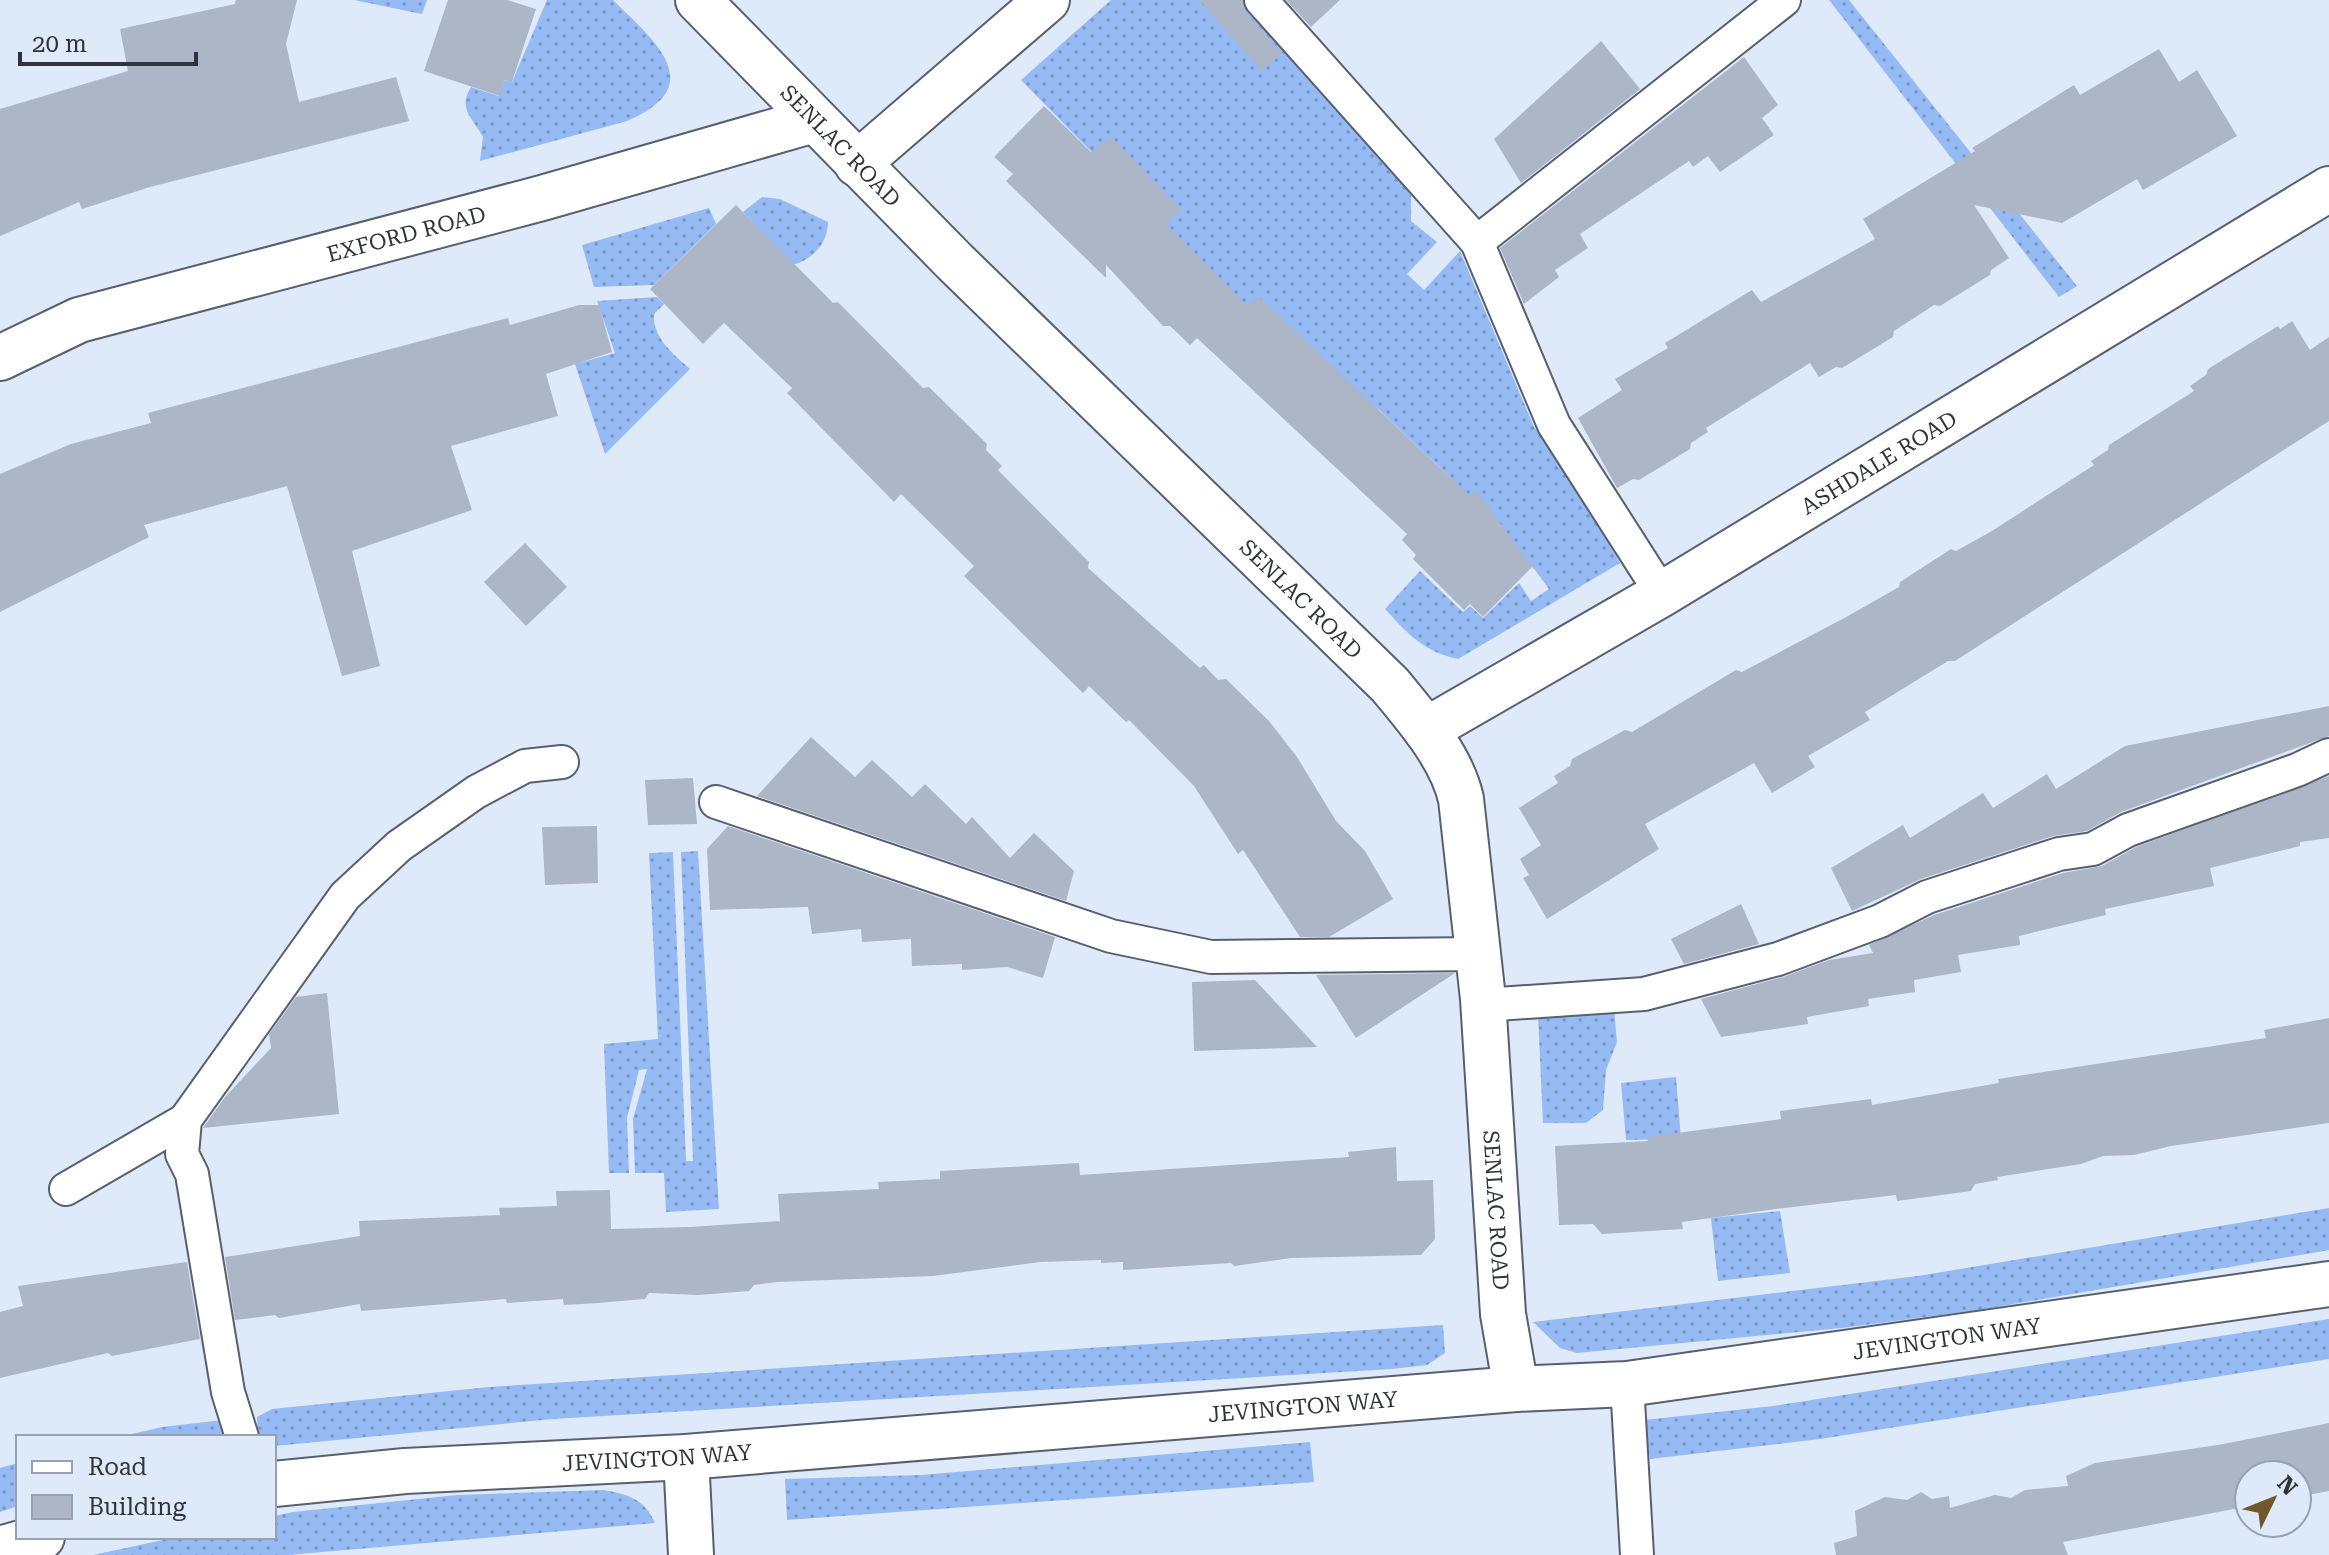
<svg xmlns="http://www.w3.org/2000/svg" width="2329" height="1555" font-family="'Roboto Serif',serif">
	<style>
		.grass { fill: url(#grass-dots) }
		.building { fill: #acb6c6 }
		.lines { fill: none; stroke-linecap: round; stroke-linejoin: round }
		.lane-casing { stroke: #57606e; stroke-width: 36 }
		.street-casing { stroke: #57606e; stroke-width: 48 }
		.lane { stroke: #fff; stroke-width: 32 }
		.street { stroke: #fff; stroke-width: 44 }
		.labels { text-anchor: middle; stroke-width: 8; stroke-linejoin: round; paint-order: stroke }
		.street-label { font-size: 22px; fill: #30343a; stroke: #dee9f9 }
	</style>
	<defs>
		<pattern id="grass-dots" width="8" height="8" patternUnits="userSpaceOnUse" patternTransform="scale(2)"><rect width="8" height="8" fill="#95baf4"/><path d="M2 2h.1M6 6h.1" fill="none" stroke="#7a98c7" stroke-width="1.8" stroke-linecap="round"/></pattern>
	</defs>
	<rect width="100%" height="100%" fill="#dee9f9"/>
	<g class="grass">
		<polygon points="354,0 427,0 422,14"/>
		<path d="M547,0H613C654,41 711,85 627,121L480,161L483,137C473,118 457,109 471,87L499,96L505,80L512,82Z"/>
		<path d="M1111,0H1249L1411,184V221L1437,242L1407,274L1424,290L1460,251L1534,427L1552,447L1620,563L1458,659C1424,652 1408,634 1385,609L1420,571L1463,612L1470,606L1483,618L1519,583L1531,601L1549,589L1535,570L1450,489L1452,479L1377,408L1272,336L1021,80Z"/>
		<polygon points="1829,0 1849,0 2077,286 2059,297"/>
		<path d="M762,197L780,199L828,222C828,243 813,259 793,265L743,212Z"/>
		<polygon points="709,208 716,224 654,285 594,287 582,245"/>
		<path d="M657,297L664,304L654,314C652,337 674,355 690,369L605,454L575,364L615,353L597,301Z"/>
		<polygon points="698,851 719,1209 666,1212 664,1173 635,1173 633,1119 647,1069 639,1070 627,1118 629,1173 609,1173 604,1044 658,1039 649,853 673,852 686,1161 693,1161 681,852"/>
		<polygon points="1614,1007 1617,1042 1606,1070 1603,1110 1586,1123 1543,1123 1538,1015"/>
		<polygon points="1676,1077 1681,1139 1626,1140 1621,1083"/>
		<polygon points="2329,1208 2329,1250 1985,1309 1842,1328 1577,1353 1560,1348 1533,1322 1918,1276"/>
		<polygon points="1780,1211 1790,1273 1718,1281 1711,1218"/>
		<polygon points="2329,1319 2329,1359 1820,1439 1650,1459 1644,1420 1773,1406"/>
		<polygon points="1443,1325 1445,1353 1427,1365 1392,1369 553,1419 275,1446 274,1437 258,1437 257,1417 272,1409 489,1387"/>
		<polygon points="223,1420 224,1437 119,1437 162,1427"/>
		<polygon points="1310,1442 1314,1482 787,1520 785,1479 921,1475"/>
		<polygon points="18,1463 18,1506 0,1512 0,1468"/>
		<path d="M604,1490C628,1495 644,1498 655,1523L288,1555H93L177,1537H274V1516L293,1512L457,1495Z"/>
	</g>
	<g class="building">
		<polygon points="236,0 297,0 286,44 299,102 396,77 409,121 150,187 82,209 79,202 0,236 0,109 128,71 120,29 235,4"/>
		<polygon points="448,0 507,0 536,9 512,82 505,80 500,96 424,71"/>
		<polygon points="1199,0 1243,0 1247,13 1282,53 1262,71"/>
		<polygon points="1286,0 1340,0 1311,27"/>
		<polygon points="1601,41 1640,89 1521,183 1494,139"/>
		<polygon points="2159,49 2179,82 2197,70 2237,136 2143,190 2137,179 2062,223 1974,205 2009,258 1991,270 1990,275 1940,306 1934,305 1894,331 1893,337 1842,368 1836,367 1819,377 1810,363 1706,428 1708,432 1691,443 1690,449 1639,480 1633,479 1617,488 1578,418 1622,390 1615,379 1668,348 1665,343 1752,290 1761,302 1875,239 1863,219 1975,151 1972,148 2074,85 2080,95"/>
		<polygon points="1744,57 1778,105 1762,118 1774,135 1720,172 1708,156 1693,167 1689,161 1580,234 1588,248 1555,270 1559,277 1524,304 1500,248"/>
		<polygon points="1044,106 1091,152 1111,137 1181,209 1166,224 1247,306 1258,296 1470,496 1476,490 1532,567 1483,617 1470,604 1464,610 1413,559 1416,555 1402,540 1407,534 1197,338 1190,345 1170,326 1163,326 1106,265 1106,278 1006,181 1013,174 994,157"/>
		<polygon points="736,205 833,303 838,302 923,388 929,387 987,444 986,450 1002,466 998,470 1089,562 1088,568 1200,668 1204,665 1218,680 1226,679 1269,721 1297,757 1336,821 1365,851 1393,899 1329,937 1300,937 1243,850 1238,854 1194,786 1129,720 1126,722 1089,686 1083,693 964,576 974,566 901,494 894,502 787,393 792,388 724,323 703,344 650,289"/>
		<polygon points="579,305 599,305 612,352 546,374 558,416 451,446 472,510 352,551 380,666 342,676 287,486 144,525 149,537 0,612 0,474 71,444 151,423 148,413 508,318 510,325"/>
		<polygon points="2292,321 2310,350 2329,337 2329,421 1955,661 1948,661 1865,712 1870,720 1808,756 1815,767 1772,793 1754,763 1645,824 1659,849 1547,919 1523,878 1529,875 1520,859 1541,845 1519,808 1558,783 1554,776 1570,766 1572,759 1625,730 1632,732 1736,670 1742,672 1848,616 1899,587 1900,582 1951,549 1956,551 1992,531 2094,465 2091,461 2108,450 2109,445 2194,391 2190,386 2206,375 2208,369 2278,326 2280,329"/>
		<polygon points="525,543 567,587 526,626 484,582"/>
		<polygon points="2329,706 2329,736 2121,812 2087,831 2053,836 1921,879 1852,911 1831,868 1903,825 1910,838 1983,793 1993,808 2047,774 2056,789 2125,746"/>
		<polygon points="811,737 855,777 872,760 912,797 925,784 966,824 972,817 1010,858 1034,833 1074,871 1066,901 757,796"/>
		<polygon points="2329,776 2329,838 2300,842 2300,846 2210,868 2214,886 2105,909 2106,915 2019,936 2020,945 1958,955 1961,972 1914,980 1915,992 1868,999 1869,1006 1807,1017 1808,1024 1721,1037 1701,999 1783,977 1829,960 1873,953 1869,945 1934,915 2063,873 2102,866 2136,847"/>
		<polygon points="693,778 697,824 648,825 645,780"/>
		<polygon points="597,826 598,883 545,885 542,827"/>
		<polygon points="728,826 1055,937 1043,978 1007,967 962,970 962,964 912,966 911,939 862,942 861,929 812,934 808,907 710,910 707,849"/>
		<polygon points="1741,904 1759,944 1684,964 1671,939"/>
		<polygon points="1455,973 1356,1038 1316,975"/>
		<polygon points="1255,980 1317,1047 1194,1051 1192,982"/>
		<polygon points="327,993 339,1114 203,1128 225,1097 271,1048 269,1034 296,997"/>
		<polygon points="2329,1018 2329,1123 2171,1146 2134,1155 2103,1156 2081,1164 1997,1177 1998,1180 1975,1184 1971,1191 1897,1201 1896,1195 1776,1209 1682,1222 1683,1229 1602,1234 1593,1224 1559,1225 1555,1146 1648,1141 1647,1137 1781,1119 1780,1111 1871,1099 1872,1105 1999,1083 1998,1079 2266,1038 2264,1030"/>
		<polygon points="1396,1147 1397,1181 1433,1180 1435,1239 1421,1255 1291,1258 1234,1266 1231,1263 1123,1270 1123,1262 1101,1263 1101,1260 1040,1262 933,1276 777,1282 754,1285 749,1291 698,1295 649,1293 645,1299 598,1303 564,1305 563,1299 507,1303 506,1299 361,1311 360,1304 279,1318 275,1315 235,1320 225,1257 360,1236 359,1221 500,1215 499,1208 557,1206 556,1191 610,1190 611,1229 690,1227 780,1221 778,1194 879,1189 878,1182 940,1179 940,1171 1079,1163 1080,1175 1349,1157 1348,1152"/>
		<polygon points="187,1262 200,1339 112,1356 108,1353 0,1378 0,1312 23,1306 18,1286"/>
		<polygon points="2329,1423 2329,1491 2297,1497 2297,1475 2249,1475 2249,1506 2063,1542 2068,1555 1836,1555 1834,1543 1857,1536 1855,1511 1885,1497 1907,1500 1921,1492 1932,1499 1949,1496 1950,1508 1995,1495 2011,1498 2025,1490 2068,1486 2066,1476 2095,1463 2218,1445"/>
	</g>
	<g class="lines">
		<g class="lane-casing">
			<g id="lane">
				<polyline points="1261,0 1477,242 1554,425 1662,594"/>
				<polyline points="1477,242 1784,0"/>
				<polyline points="716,802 1111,936 1211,957 1478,954"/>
				<polyline points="1483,1005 1644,994 1778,959 1880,921 1927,897 2059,854 2093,849 2128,830 2297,770 2329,755"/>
				<polyline points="66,1189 185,1120"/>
				<polyline points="1627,1384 1637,1555"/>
				<polyline points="242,1437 228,1392 192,1174 182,1154 185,1120 345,896 399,846 476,792 525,766 562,762"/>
			</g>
		</g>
		<g class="street-casing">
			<g id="street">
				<path id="s1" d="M698,0L955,262L1390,685C1417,718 1451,756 1461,799L1483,999L1503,1314L1516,1389"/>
				<polyline points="857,164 1047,0"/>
				<path id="s2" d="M0,358L79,320L542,198L814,120"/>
				<path id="s3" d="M1426,730L1662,594L2329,189"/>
				<polyline points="686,1457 691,1555"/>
				<path id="s4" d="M274,1484L405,1471L686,1457L1516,1389L1627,1384L2329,1284"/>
				<polyline points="0,1549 42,1537"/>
			</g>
		</g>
		<use href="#lane" class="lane"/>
		<use href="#street" class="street"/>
	</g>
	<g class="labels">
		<g class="street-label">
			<text dy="8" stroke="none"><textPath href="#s1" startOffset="204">SENLAC ROAD</textPath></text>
			<text dy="8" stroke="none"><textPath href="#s2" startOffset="426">EXFORD ROAD</textPath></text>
			<text dy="8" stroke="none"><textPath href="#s3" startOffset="526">ASHDALE ROAD</textPath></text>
			<text dy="8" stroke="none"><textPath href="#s1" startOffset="850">SENLAC ROAD</textPath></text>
			<text dy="8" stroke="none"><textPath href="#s1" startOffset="1522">SENLAC ROAD</textPath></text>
			<text dy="8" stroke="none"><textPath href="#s4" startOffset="1680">JEVINGTON WAY</textPath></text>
			<text dy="8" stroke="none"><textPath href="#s4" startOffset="1032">JEVINGTON WAY</textPath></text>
			<text dy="8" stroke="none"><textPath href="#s4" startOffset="384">JEVINGTON WAY</textPath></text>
		</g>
	</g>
	<rect x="16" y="1435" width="260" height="104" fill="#dee9f9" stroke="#98a1ad" stroke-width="2"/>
	<rect x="32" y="1461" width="40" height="12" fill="#ffffff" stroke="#98a1ad" stroke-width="2"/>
	<text x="88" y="1475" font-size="24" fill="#30343a">Road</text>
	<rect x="32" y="1495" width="40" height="24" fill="#acb6c6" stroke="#98a1ad" stroke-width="2"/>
	<text x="88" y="1515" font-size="24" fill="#30343a">Building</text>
	<g transform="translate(2273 1499) rotate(47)"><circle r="38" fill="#dee9f9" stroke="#98a1ad" stroke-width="2"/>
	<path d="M0-6L14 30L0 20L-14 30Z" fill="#715729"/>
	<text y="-12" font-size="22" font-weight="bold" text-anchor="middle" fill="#30343a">N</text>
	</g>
	<path d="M20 52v12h176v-12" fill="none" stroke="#30343a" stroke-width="4"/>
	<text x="32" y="52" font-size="24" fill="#30343a" stroke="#dee9f9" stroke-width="6" paint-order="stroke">20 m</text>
</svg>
